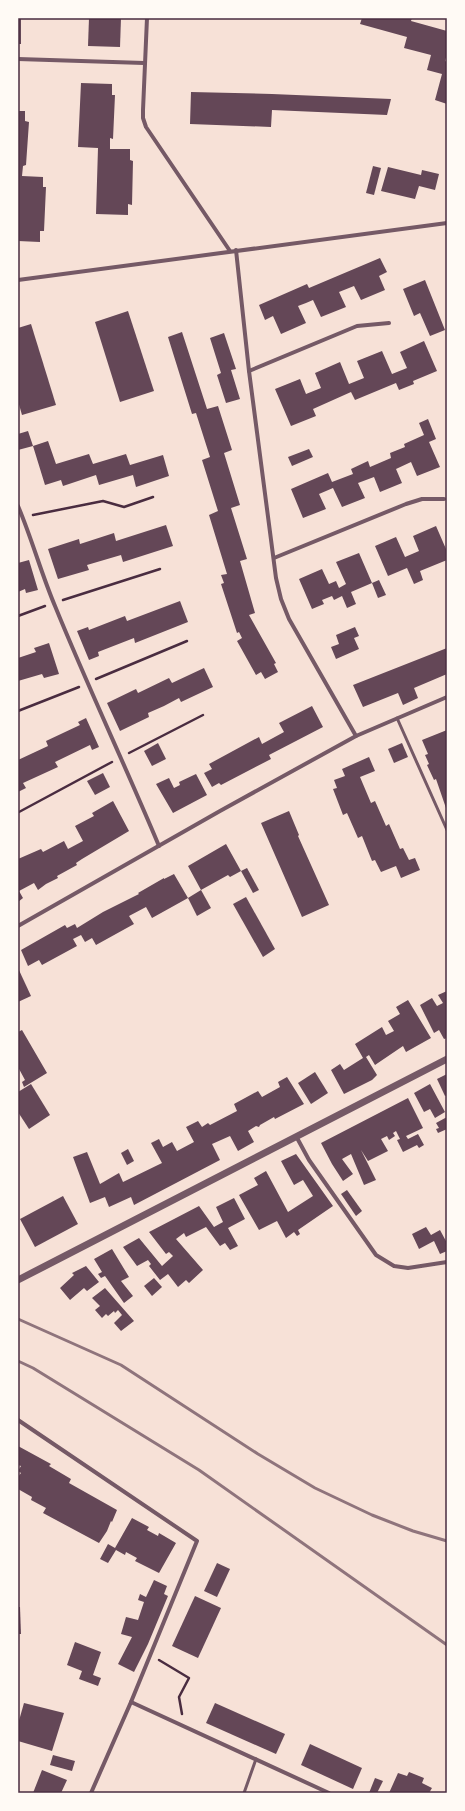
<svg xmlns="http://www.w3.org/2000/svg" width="465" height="1811" font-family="Helvetica,sans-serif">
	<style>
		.building { fill: #644757 }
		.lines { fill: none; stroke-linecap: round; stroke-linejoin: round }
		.path { stroke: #4a2c40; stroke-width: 2.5 }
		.service { stroke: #755966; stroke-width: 3 }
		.minor { stroke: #755966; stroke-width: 4 }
		.tertiary { stroke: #755966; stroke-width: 7 }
		.rail { stroke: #8f747c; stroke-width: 3 }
		.neatline { fill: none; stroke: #4a2c40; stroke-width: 1.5 }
	</style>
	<rect width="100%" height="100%" fill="#f7e1d7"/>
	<g class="building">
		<rect x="18" y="18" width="3" height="26"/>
		<polygon points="89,18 121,18 120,47 88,46"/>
		<polygon points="362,18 412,18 411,21 447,31 447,54 445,61 447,62 447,104 435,100 442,74 427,70 431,55 404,48 407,37 360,24"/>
		<polygon points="81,83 112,84 112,95 115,95 113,139 110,138 110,149 130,149 130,160 133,161 132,205 128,204 128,215 96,214 98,148 78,147"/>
		<polygon points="191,92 272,94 391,99 387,115 272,110 271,127 190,124"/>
		<polygon points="18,111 25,111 25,121 29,122 26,165 23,166 22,176 43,177 43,187 46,187 44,231 40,231 40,242 18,241"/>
		<polygon points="373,166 381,168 374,195 366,193"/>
		<polygon points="388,167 421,175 422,170 439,174 435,190 419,186 415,199 381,191"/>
		<polygon points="380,258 387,272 379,276 385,290 361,300 354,286 339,292 346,307 321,317 313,300 306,303 298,306 306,323 281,334 273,316 265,320 259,305 307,284 309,288"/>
		<polygon points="425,280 445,330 430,336 420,313 414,316 403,289"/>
		<polygon points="128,311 154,391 120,402 95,322"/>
		<polygon points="31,324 56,405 22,415 18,401 18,328"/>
		<polygon points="182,332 207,409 218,406 232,450 224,453 240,505 231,508 247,559 240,561 255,613 249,615 276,663 274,664 278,672 265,679 261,672 256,675 237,641 242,638 239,632 237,633 221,584 224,583 221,575 227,574 209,515 218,511 202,460 210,457 196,413 192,414 168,337"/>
		<polygon points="224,333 236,369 231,370 240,399 226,403 217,375 221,373 210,338"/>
		<polygon points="424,341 437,371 413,381 414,384 399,390 396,383 355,400 351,392 313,409 316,416 291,426 275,389 300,379 306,394 321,388 315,373 340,362 349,384 364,378 357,361 382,351 392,374 407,368 400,352"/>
		<polygon points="428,419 436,439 429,442 440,467 417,476 411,462 396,469 402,483 380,492 374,477 358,483 365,498 342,507 333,488 319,494 326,509 303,518 291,489 328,473 332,482 353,474 351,469 368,461 370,467 391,458 390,453 405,447 404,444 424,435 419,423"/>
		<polygon points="28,431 33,446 18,450 18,434"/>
		<polygon points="48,441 56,464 89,454 93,464 126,454 130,465 163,455 169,476 136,487 133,475 99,485 96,475 63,486 61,480 45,485 33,446"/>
		<polygon points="309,449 313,457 292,466 288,457"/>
		<polygon points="166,525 173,546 123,562 121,555 87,565 89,570 58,579 48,549 79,539 80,544 114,533 116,541"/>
		<polygon points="436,526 446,549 447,549 447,560 420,571 423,580 414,584 407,568 388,576 375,546 396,537 405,557 419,551 413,536"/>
		<polygon points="359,553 372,583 351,592 356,604 347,608 342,596 334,600 332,596 322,600 324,604 312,609 299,579 322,569 329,584 336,581 339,588 346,584 336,562"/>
		<polygon points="29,560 38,590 26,593 25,589 18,592 18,563"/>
		<polygon points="379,580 386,595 378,598 372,583"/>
		<polygon points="180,601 188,622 135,643 134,638 98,652 99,656 89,660 77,631 88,627 89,630 125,616 127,621"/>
		<polygon points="355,627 359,636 354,638 359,649 336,659 331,647 339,644 336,635"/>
		<polygon points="49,643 59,674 44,678 42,674 18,681 18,658 36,652 34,648"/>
		<polygon points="447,648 447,674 414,688 418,698 403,705 398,693 363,707 353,685"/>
		<polygon points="204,668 213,687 181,702 179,698 164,706 148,713 149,717 120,731 107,703 136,689 138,693 169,678 172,683"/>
		<polygon points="312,706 323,727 269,755 271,759 221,785 219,783 212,787 204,773 212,769 209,764 259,737 262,744 284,732 279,723"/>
		<polygon points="86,718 99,747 92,750 90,745 55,762 58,767 23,783 26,788 18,792 18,760 48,746 46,741 80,725 78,722"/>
		<polygon points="447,730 447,811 436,779 434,780 427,765 429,764 425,755 428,754 422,740"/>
		<polygon points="158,743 166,759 152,766 144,751"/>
		<polygon points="402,743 408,757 394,763 388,749"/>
		<polygon points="369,757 375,771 360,777 371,803 375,801 386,826 389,824 400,849 403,848 409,860 415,858 420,870 401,878 396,866 381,872 375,860 372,861 362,836 358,838 347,813 343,815 333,789 337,788 334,780 345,776 342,769"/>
		<polygon points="103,773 110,787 95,795 87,781"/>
		<polygon points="196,774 207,795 173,813 156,784 169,778 174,788 180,785 179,782"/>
		<polygon points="113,801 129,831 82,859 76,863 77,865 57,876 58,878 46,884 38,890 34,883 19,891 23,898 18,902 18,859 41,849 43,852 64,841 68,849 83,841 75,826 94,816 92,813"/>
		<polygon points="289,811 299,835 298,836 329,905 302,917 261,823"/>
		<polygon points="226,844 241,871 230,877 228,875 201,890 188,866"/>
		<polygon points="247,868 259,890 253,893 241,871"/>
		<polygon points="174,874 188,898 152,918 146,907 129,916 134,924 96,945 92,938 85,942 81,935 73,939 77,946 42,965 39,960 28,966 21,950 65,925 67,928 75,924 77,928 103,912 139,894 138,893 164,878 164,879"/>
		<polygon points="201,890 211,908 197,916 188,898"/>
		<polygon points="246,897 275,949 263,957 233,904"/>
		<polygon points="18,968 31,996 18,1002"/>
		<polygon points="447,991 447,1038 444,1039 439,1030 434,1033 420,1005 432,998 437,1006 443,1003 438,995"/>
		<polygon points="408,1000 431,1038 406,1052 403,1046 375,1065 369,1055 366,1057 377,1075 372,1080 344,1094 331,1070 340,1064 344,1070 363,1058 355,1044 382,1027 386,1035 394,1031 388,1021 400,1014 396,1007"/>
		<polygon points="22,1030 47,1073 24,1087 22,1082 25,1080 18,1067 18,1032"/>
		<polygon points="315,1072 328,1093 311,1104 298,1083"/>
		<polygon points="447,1074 447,1095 445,1096 437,1079"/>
		<polygon points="287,1077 304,1104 275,1119 274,1117 260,1125 259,1127 256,1126 248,1131 254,1142 238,1151 230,1136 212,1144 220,1160 134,1205 131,1197 109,1207 105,1197 90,1203 73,1157 87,1152 100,1184 119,1173 123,1182 162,1163 151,1143 159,1139 163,1147 172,1142 177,1151 194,1142 186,1127 198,1121 202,1127 208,1123 210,1125 237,1111 234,1104 258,1091 262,1097 280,1087 278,1082"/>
		<polygon points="31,1084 50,1115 29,1129 18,1112 18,1092"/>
		<polygon points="430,1084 445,1112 435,1118 430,1109 424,1112 414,1093"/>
		<polygon points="408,1098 423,1128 406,1136 408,1139 418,1134 424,1145 419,1148 417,1145 403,1152 397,1140 400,1139 396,1131 393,1133 395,1136 389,1140 387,1136 381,1139 388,1151 368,1161 361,1150 376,1180 364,1185 351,1154 342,1159 353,1174 343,1181 332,1164 321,1143"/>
		<polygon points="447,1117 447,1129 438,1133 436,1129 439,1128 436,1123"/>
		<polygon points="128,1149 134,1161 127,1165 121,1153"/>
		<polygon points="296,1154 333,1206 298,1230 300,1234 297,1236 294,1232 286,1238 277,1221 259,1230 239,1195 258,1185 254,1178 266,1171 288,1212 313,1196 303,1180 294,1185 281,1161"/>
		<polygon points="347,1190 362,1211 356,1216 341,1194"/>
		<polygon points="63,1196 78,1224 35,1247 20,1219"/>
		<polygon points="234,1198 245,1219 228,1228 238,1246 230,1250 225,1243 220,1246 206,1227 186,1237 184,1233 176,1239 203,1270 189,1283 186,1280 178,1287 168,1274 160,1280 149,1266 151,1264 148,1260 137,1266 123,1247 139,1238 162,1266 173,1256 169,1252 166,1254 149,1232 199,1206 214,1227 223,1222 216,1207"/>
		<polygon points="426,1227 431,1235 440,1230 447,1243 447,1251 440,1254 434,1241 419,1249 412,1234"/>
		<polygon points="112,1249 129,1277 121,1281 133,1296 124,1303 105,1276 101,1278 98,1274 102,1272 94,1259"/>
		<polygon points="86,1266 99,1282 87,1291 84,1288 70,1300 60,1288 74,1275 72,1273"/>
		<polygon points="154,1278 162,1287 152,1296 144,1286"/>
		<polygon points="105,1288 134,1321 121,1331 114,1323 122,1315 118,1310 115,1313 114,1311 108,1316 106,1314 102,1318 95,1310 100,1306 92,1298"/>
		<polygon points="18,1446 51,1464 49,1466 71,1479 69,1483 117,1510 112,1522 111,1521 107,1531 99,1543 43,1513 46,1508 31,1500 32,1497 18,1489 18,1477 21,1473 18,1471 21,1466 18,1465"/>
		<polygon points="132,1518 149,1527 147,1530 158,1536 159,1533 176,1543 159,1573 135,1561 137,1558 126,1552 125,1555 116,1550 108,1563 100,1559 108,1544 115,1548"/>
		<polygon points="217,1563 230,1569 217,1597 204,1591"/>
		<polygon points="154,1580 167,1586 164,1594 168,1596 148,1644 134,1672 118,1664 132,1637 121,1634 126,1617 138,1620 144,1602 138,1600 140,1594 146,1597"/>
		<polygon points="195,1596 221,1608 198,1658 172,1646"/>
		<polygon points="18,1607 20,1607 21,1634 18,1634"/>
		<polygon points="75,1642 101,1652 93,1675 101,1678 98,1686 79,1679 82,1671 67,1665"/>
		<polygon points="24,1703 64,1713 52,1751 18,1741 18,1724"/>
		<polygon points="215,1703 285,1734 276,1754 206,1723"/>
		<polygon points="310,1744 362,1768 353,1789 301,1765"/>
		<polygon points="53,1755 75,1761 72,1771 50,1765"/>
		<polygon points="42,1770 67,1780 61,1793 33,1793"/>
		<polygon points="409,1772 424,1778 422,1783 432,1788 429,1793 389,1793 398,1773 407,1776"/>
		<polygon points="375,1778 383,1781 377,1793 369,1793"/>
	</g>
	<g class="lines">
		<g class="path">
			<polyline points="33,515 103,501 124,507 153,497"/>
			<polyline points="63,600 160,569"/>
			<polyline points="18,616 45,606"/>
			<polyline points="96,679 187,641"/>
			<polyline points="18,711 79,687"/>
			<polyline points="129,753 203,715"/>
			<polyline points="19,812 112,762"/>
			<polyline points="159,1660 189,1678 179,1697 182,1714"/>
		</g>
		<g class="service">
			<polyline points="397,718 447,830"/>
			<polyline points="244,1793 256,1759"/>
		</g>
		<g class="minor">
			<polyline points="147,18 143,110 143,118 146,127 230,251"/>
			<polyline points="18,59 144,63"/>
			<polyline points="236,250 249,371 276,578 281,599 289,619 356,736"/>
			<polyline points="18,280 447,223"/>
			<polyline points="249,371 357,326 389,323"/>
			<path d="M18,506C32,539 41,573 55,606C88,687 125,765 159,846"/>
			<polyline points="274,558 406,504 422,499 444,499"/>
			<polyline points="18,926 220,811 356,736 447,697"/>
			<polyline points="296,1136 309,1160 376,1255 394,1266 408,1268 447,1262"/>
			<polyline points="18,1420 197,1541 131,1702 91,1793"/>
			<polyline points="131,1702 329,1793"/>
		</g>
		<polyline class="tertiary" points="18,1280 447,1059"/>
		<g class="rail">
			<polyline points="18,1319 121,1365 258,1454 315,1488 372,1515 413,1531 447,1541"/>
			<polyline points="18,1361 33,1368 199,1470 447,1645"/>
		</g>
	</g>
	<rect width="465" height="1811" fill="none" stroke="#fffaf5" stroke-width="38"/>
	<rect x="19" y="19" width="427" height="1773" class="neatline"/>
</svg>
